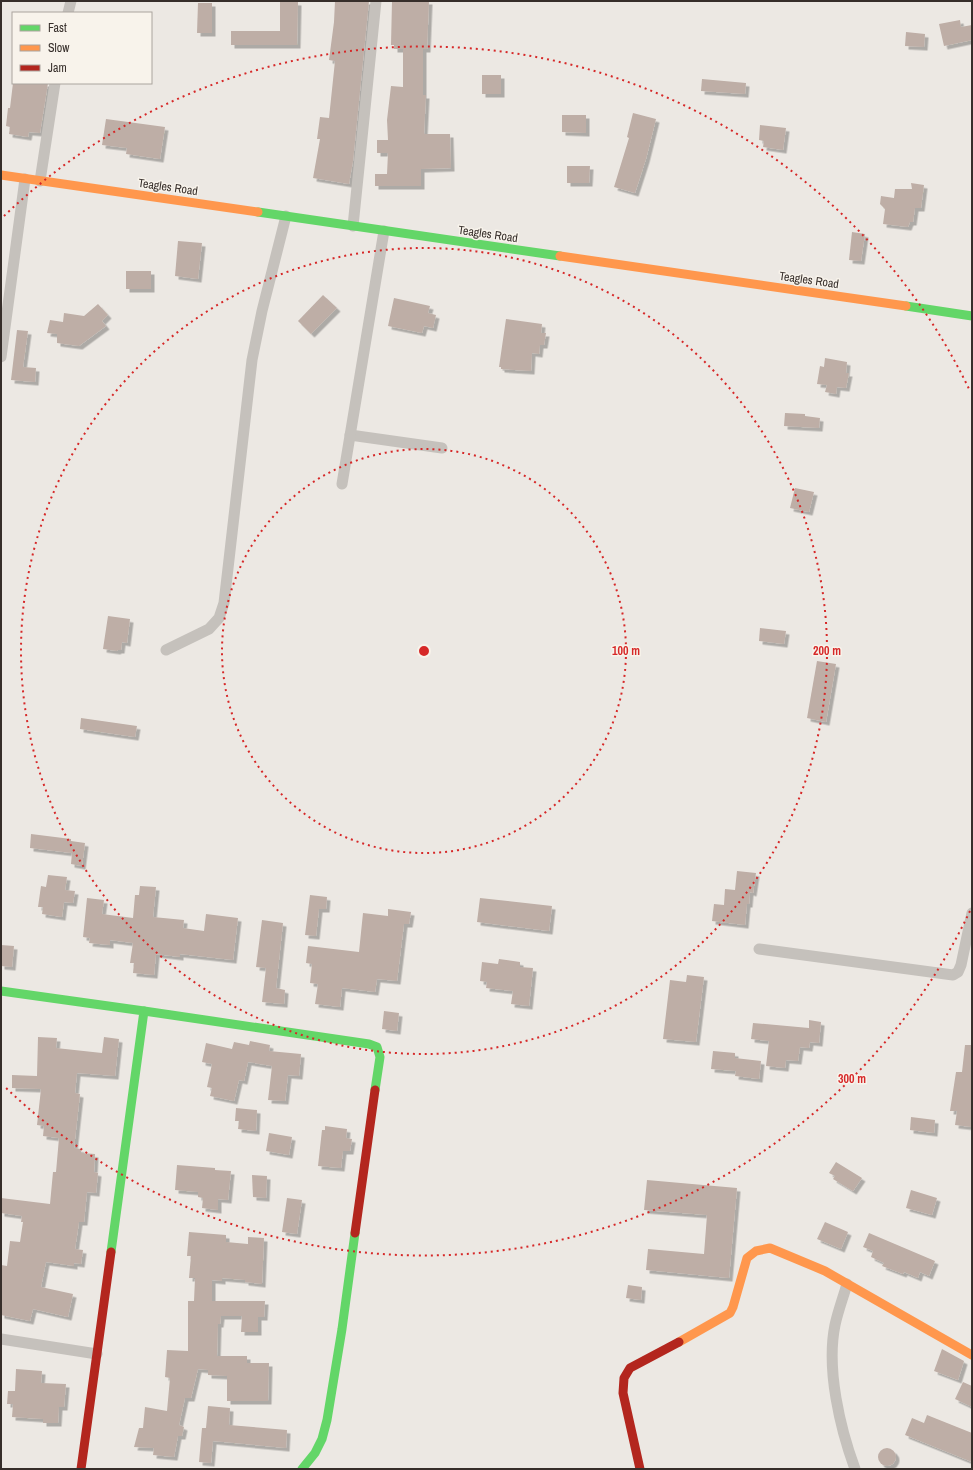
<svg xmlns="http://www.w3.org/2000/svg" width="973" height="1470" font-family="'Archivo Narrow',sans-serif">
	<style>
		.building { fill: #beaea6; filter: url(#shadow) }
		.lines { fill: none; stroke-linecap: round; stroke-linejoin: round }
		.street { stroke: #c5c1bc; stroke-width: 11 }
		.fast { stroke: #63d668; stroke-width: 9 }
		.slow { stroke: #ff974d; stroke-width: 9 }
		.jam { stroke: #b3261e; stroke-width: 9 }
		.ring { fill: none; stroke: #d62828; stroke-width: 2; stroke-dasharray: 2 4 }
		.labels { text-anchor: middle; stroke-width: 3; stroke-linejoin: round; paint-order: stroke }
		.street-label { font-size: 12px; fill: #362e2a; stroke: #f8f3eb }
		.centre { fill: #d62828; stroke: #f8f3eb; stroke-width: 2 }
		.ring-label { font-size: 12px; text-anchor: middle; font-weight: bold; fill: #d62828; stroke: #f8f3eb; stroke-width: 3; stroke-linejoin: round; paint-order: stroke }
	</style>
	<defs>
		<filter id="shadow"><feDropShadow dx="3.5" dy="3.5" stdDeviation="0" flood-color="#0004"/></filter>
	</defs>
	<rect width="100%" height="100%" fill="#ece8e3"/>
	<g class="building">
		<polygon points="280,1 298,2 297,45 231,45 231,31 280,31"/>
		<polygon points="335,1 369,1 353,161 349,184 313,178 320,139 317,139 320,117 329,118 335,61 329,60 334,22"/>
		<polygon points="392,1 429,1 427,49 423,49 423,95 426,95 424,134 450,134 451,168 421,169 421,186 375,186 375,174 387,174 388,153 377,153 377,140 388,140 387,120 391,86 403,87 403,49 394,49 394,45 391,45"/>
		<polygon points="198,3 212,3 212,33 197,33"/>
		<polygon points="960,20 961,27 972,25 972,40 944,46 939,24"/>
		<polygon points="906,32 925,34 924,47 905,46"/>
		<rect x="482" y="75" width="19" height="19"/>
		<polygon points="702,79 746,83 745,94 701,91"/>
		<polygon points="13,83 48,83 40,133 29,132 28,137 9,134 10,127 6,126 8,108 10,108"/>
		<polygon points="633,113 656,119 646,159 635,193 614,187 629,138 627,137"/>
		<polygon points="562,115 586,115 586,133 562,132"/>
		<polygon points="106,119 165,127 160,159 126,154 127,148 102,145"/>
		<polygon points="760,125 786,128 783,150 763,147 764,141 759,140"/>
		<polygon points="567,166 590,166 589,183 567,183"/>
		<polygon points="911,183 924,185 921,208 915,208 913,222 910,222 908,227 883,224 885,209 880,204 881,196 894,198 895,189 912,189"/>
		<polygon points="852,232 865,234 861,261 849,260"/>
		<polygon points="178,241 202,243 198,279 175,276"/>
		<rect x="126" y="271" width="25" height="18"/>
		<polygon points="323,295 337,308 311,334 298,321"/>
		<polygon points="394,298 430,306 428,313 436,315 433,328 424,326 422,333 388,326"/>
		<polygon points="98,304 108,315 102,321 106,326 79,346 57,343 57,334 47,333 50,320 63,322 64,313 84,316"/>
		<polygon points="506,319 542,324 541,333 546,333 544,345 540,345 539,354 532,353 531,371 501,369 501,367 499,367"/>
		<polygon points="17,330 28,331 23,367 36,368 35,382 11,380"/>
		<polygon points="825,358 847,362 846,373 849,373 846,388 837,387 836,394 825,392 827,385 817,384 820,366 824,367"/>
		<polygon points="785,413 805,414 805,416 820,418 819,428 784,426"/>
		<polygon points="795,488 814,492 809,512 790,508"/>
		<polygon points="108,616 130,619 127,643 122,642 121,650 118,650 117,651 103,649"/>
		<polygon points="760,628 786,631 784,644 759,641"/>
		<polygon points="817,661 836,664 826,722 807,718"/>
		<polygon points="81,718 137,726 135,737 80,729"/>
		<polygon points="31,834 71,839 71,841 85,843 82,866 71,864 72,853 30,848"/>
		<polygon points="737,871 756,873 753,893 750,892 749,904 747,904 745,925 712,921 714,904 724,905 725,889 735,890"/>
		<polygon points="48,875 67,877 65,890 75,891 73,903 64,902 62,917 42,914 43,907 38,907 41,886 46,887"/>
		<polygon points="140,886 156,887 153,917 184,920 183,928 204,931 206,914 238,918 233,960 180,954 180,957 156,954 154,975 133,973 134,963 130,963 133,943 110,940 110,945 89,943 90,938 83,937 87,898 104,900 102,914 133,918 135,895 139,895"/>
		<polygon points="310,895 327,897 326,909 319,909 316,936 305,935"/>
		<polygon points="480,898 552,906 549,931 477,922"/>
		<polygon points="388,909 411,912 409,924 404,924 397,981 377,979 375,992 342,988 340,1007 315,1004 318,984 310,983 312,964 306,963 308,946 359,952 363,913 388,916"/>
		<polygon points="262,920 283,923 276,988 285,990 284,1004 262,1002 266,968 256,967"/>
		<polygon points="1,945 14,946 12,967 1,966"/>
		<polygon points="499,959 520,962 520,967 533,968 529,1006 511,1004 513,991 486,988 487,982 480,981 482,962 498,964"/>
		<polygon points="687,975 704,977 696,1042 663,1039 670,980 686,982"/>
		<polygon points="384,1011 399,1013 397,1031 382,1029"/>
		<polygon points="809,1020 821,1022 819,1043 810,1042 809,1048 800,1047 798,1061 786,1060 785,1068 766,1066 769,1041 751,1039 753,1023 809,1028"/>
		<polygon points="38,1037 57,1038 56,1048 102,1053 104,1037 119,1039 115,1076 77,1073 75,1093 80,1094 74,1148 81,1149 81,1153 95,1154 94,1172 98,1173 96,1193 87,1192 84,1222 79,1222 78,1229 75,1249 83,1250 81,1264 74,1263 74,1266 46,1262 41,1287 73,1294 68,1317 33,1309 30,1321 1,1315 1,1265 7,1266 10,1241 20,1242 23,1222 21,1222 22,1216 1,1213 1,1198 50,1204 53,1172 56,1172 59,1138 43,1136 44,1126 37,1125 41,1089 12,1088 12,1075 37,1076"/>
		<polygon points="250,1041 270,1045 269,1051 301,1054 299,1076 288,1075 285,1101 268,1100 272,1066 248,1062 244,1081 239,1080 234,1101 210,1096 212,1088 207,1087 212,1064 202,1062 206,1043 232,1049 234,1042 249,1045"/>
		<polygon points="965,1045 972,1045 972,1127 955,1125 957,1111 950,1111 956,1072 962,1072"/>
		<polygon points="713,1051 735,1053 735,1058 761,1061 759,1079 735,1076 736,1071 711,1069"/>
		<polygon points="236,1108 257,1110 256,1131 238,1129 239,1121 235,1121"/>
		<polygon points="911,1117 935,1120 934,1133 910,1130"/>
		<polygon points="325,1126 347,1129 346,1138 352,1139 350,1151 343,1151 341,1168 318,1166 322,1130 325,1130"/>
		<polygon points="269,1133 292,1137 289,1155 266,1151"/>
		<polygon points="836,1162 862,1178 853,1191 833,1179 835,1176 829,1173"/>
		<polygon points="177,1165 215,1168 215,1170 231,1171 228,1200 218,1199 218,1210 202,1208 203,1198 198,1197 198,1192 175,1190"/>
		<polygon points="252,1175 267,1176 266,1198 253,1197"/>
		<polygon points="647,1180 737,1188 729,1278 646,1270 648,1249 704,1254 707,1215 644,1210"/>
		<polygon points="911,1190 937,1198 932,1215 906,1208"/>
		<polygon points="287,1198 302,1200 297,1234 282,1232"/>
		<polygon points="825,1222 848,1232 841,1249 817,1239"/>
		<polygon points="189,1232 226,1235 226,1242 248,1244 248,1237 264,1238 262,1284 245,1282 245,1280 222,1278 222,1281 212,1280 212,1301 265,1301 264,1317 258,1317 258,1332 241,1332 242,1316 221,1316 220,1324 218,1324 217,1356 247,1356 247,1363 269,1363 268,1401 227,1401 227,1376 208,1375 208,1370 198,1369 191,1398 185,1398 179,1425 184,1427 182,1436 178,1436 174,1457 153,1455 154,1448 134,1447 139,1428 143,1428 145,1407 167,1411 170,1378 165,1377 167,1350 188,1351 188,1301 194,1301 195,1278 189,1278 191,1256 187,1256"/>
		<polygon points="869,1233 935,1261 929,1276 920,1272 918,1278 904,1272 903,1274 882,1266 884,1263 871,1257 873,1251 863,1247"/>
		<polygon points="628,1285 642,1287 641,1300 626,1298"/>
		<polygon points="942,1349 964,1361 958,1380 934,1371"/>
		<polygon points="16,1369 42,1371 41,1383 66,1384 64,1407 59,1407 58,1423 43,1423 43,1419 12,1417 13,1404 7,1404 8,1391 15,1391"/>
		<polygon points="963,1382 972,1386 972,1407 955,1399"/>
		<polygon points="208,1406 230,1408 229,1425 287,1430 286,1448 213,1441 211,1463 199,1462 202,1428 206,1428"/>
		<polygon points="927,1415 972,1433 972,1462 905,1435 912,1418 924,1423"/>
		<circle cx="887" cy="1457" r="9"/>
	</g>
	<g class="lines">
		<g class="street">
			<polyline points="68,13 71,1"/>
			<polyline points="40,181 55,83"/>
			<polyline points="353,226 376,1"/>
			<polyline points="1,357 25,179"/>
			<polyline points="350,435 442,448"/>
			<polyline points="342,484 384,231"/>
			<polyline points="166,650 209,629 219,618 224,603 252,360 262,311 286,216"/>
			<polyline points="759,949 953,975 958,972 961,965 972,913"/>
			<path d="M847,1284C843,1298 838,1311 835,1325C826,1369 840,1428 855,1469"/>
			<polyline points="1,1339 97,1354"/>
		</g>
		<g class="fast">
			<polyline points="258,212 560,256"/>
			<polyline points="906,306 972,316"/>
			<polyline points="1,991 144,1011 111,1252"/>
			<polyline points="144,1011 369,1044 377,1047 380,1057 375,1090"/>
			<polyline points="302,1469 315,1453 322,1439 327,1420 342,1329 355,1233"/>
		</g>
		<g class="slow">
			<polyline points="1,175 258,212"/>
			<polyline points="560,256 906,306"/>
			<polyline points="679,1342 730,1313 733,1307 747,1258 756,1251 770,1248 825,1271 972,1355"/>
		</g>
		<g class="jam">
			<polyline points="355,1233 375,1090"/>
			<polyline points="81,1469 111,1252"/>
			<polyline points="640,1469 623,1393 624,1378 630,1368 679,1342"/>
		</g>
	</g>
	<g class="ring">
		<circle cx="424" cy="651" r="202"/>
		<circle cx="424" cy="651" r="403"/>
		<path d="M970 911A605 605 0 0 1 4 1086M4 216A605 605 0 0 1 970 391"/>
	</g>
	<g class="labels">
		<g class="street-label">
			<text transform="translate(168 187) rotate(8)" y="4">Teagles Road</text>
			<text transform="translate(488 234) rotate(8)" y="4">Teagles Road</text>
			<text transform="translate(809 280) rotate(8)" y="4">Teagles Road</text>
		</g>
	</g>
	<circle cx="424" cy="651" r="6" class="centre"/>
	<g class="ring-label">
		<text x="626" y="655">100 m</text>
		<text x="827" y="655">200 m</text>
		<text x="852" y="1083">300 m</text>
	</g>
	<rect width="973" height="1470" fill="none" stroke="#362e2a" stroke-width="4"/>
	<rect x="12" y="12" width="140" height="72" fill="#f8f3eb" stroke="#aaa49e"/>
	<rect x="20" y="25" width="20" height="6" fill="#63d668" stroke="#aaa49e"/>
	<text x="48" y="32" font-size="12" fill="#362e2a">Fast</text>
	<rect x="20" y="45" width="20" height="6" fill="#ff974d" stroke="#aaa49e"/>
	<text x="48" y="52" font-size="12" fill="#362e2a">Slow</text>
	<rect x="20" y="65" width="20" height="6" fill="#b3261e" stroke="#aaa49e"/>
	<text x="48" y="72" font-size="12" fill="#362e2a">Jam</text>
</svg>
